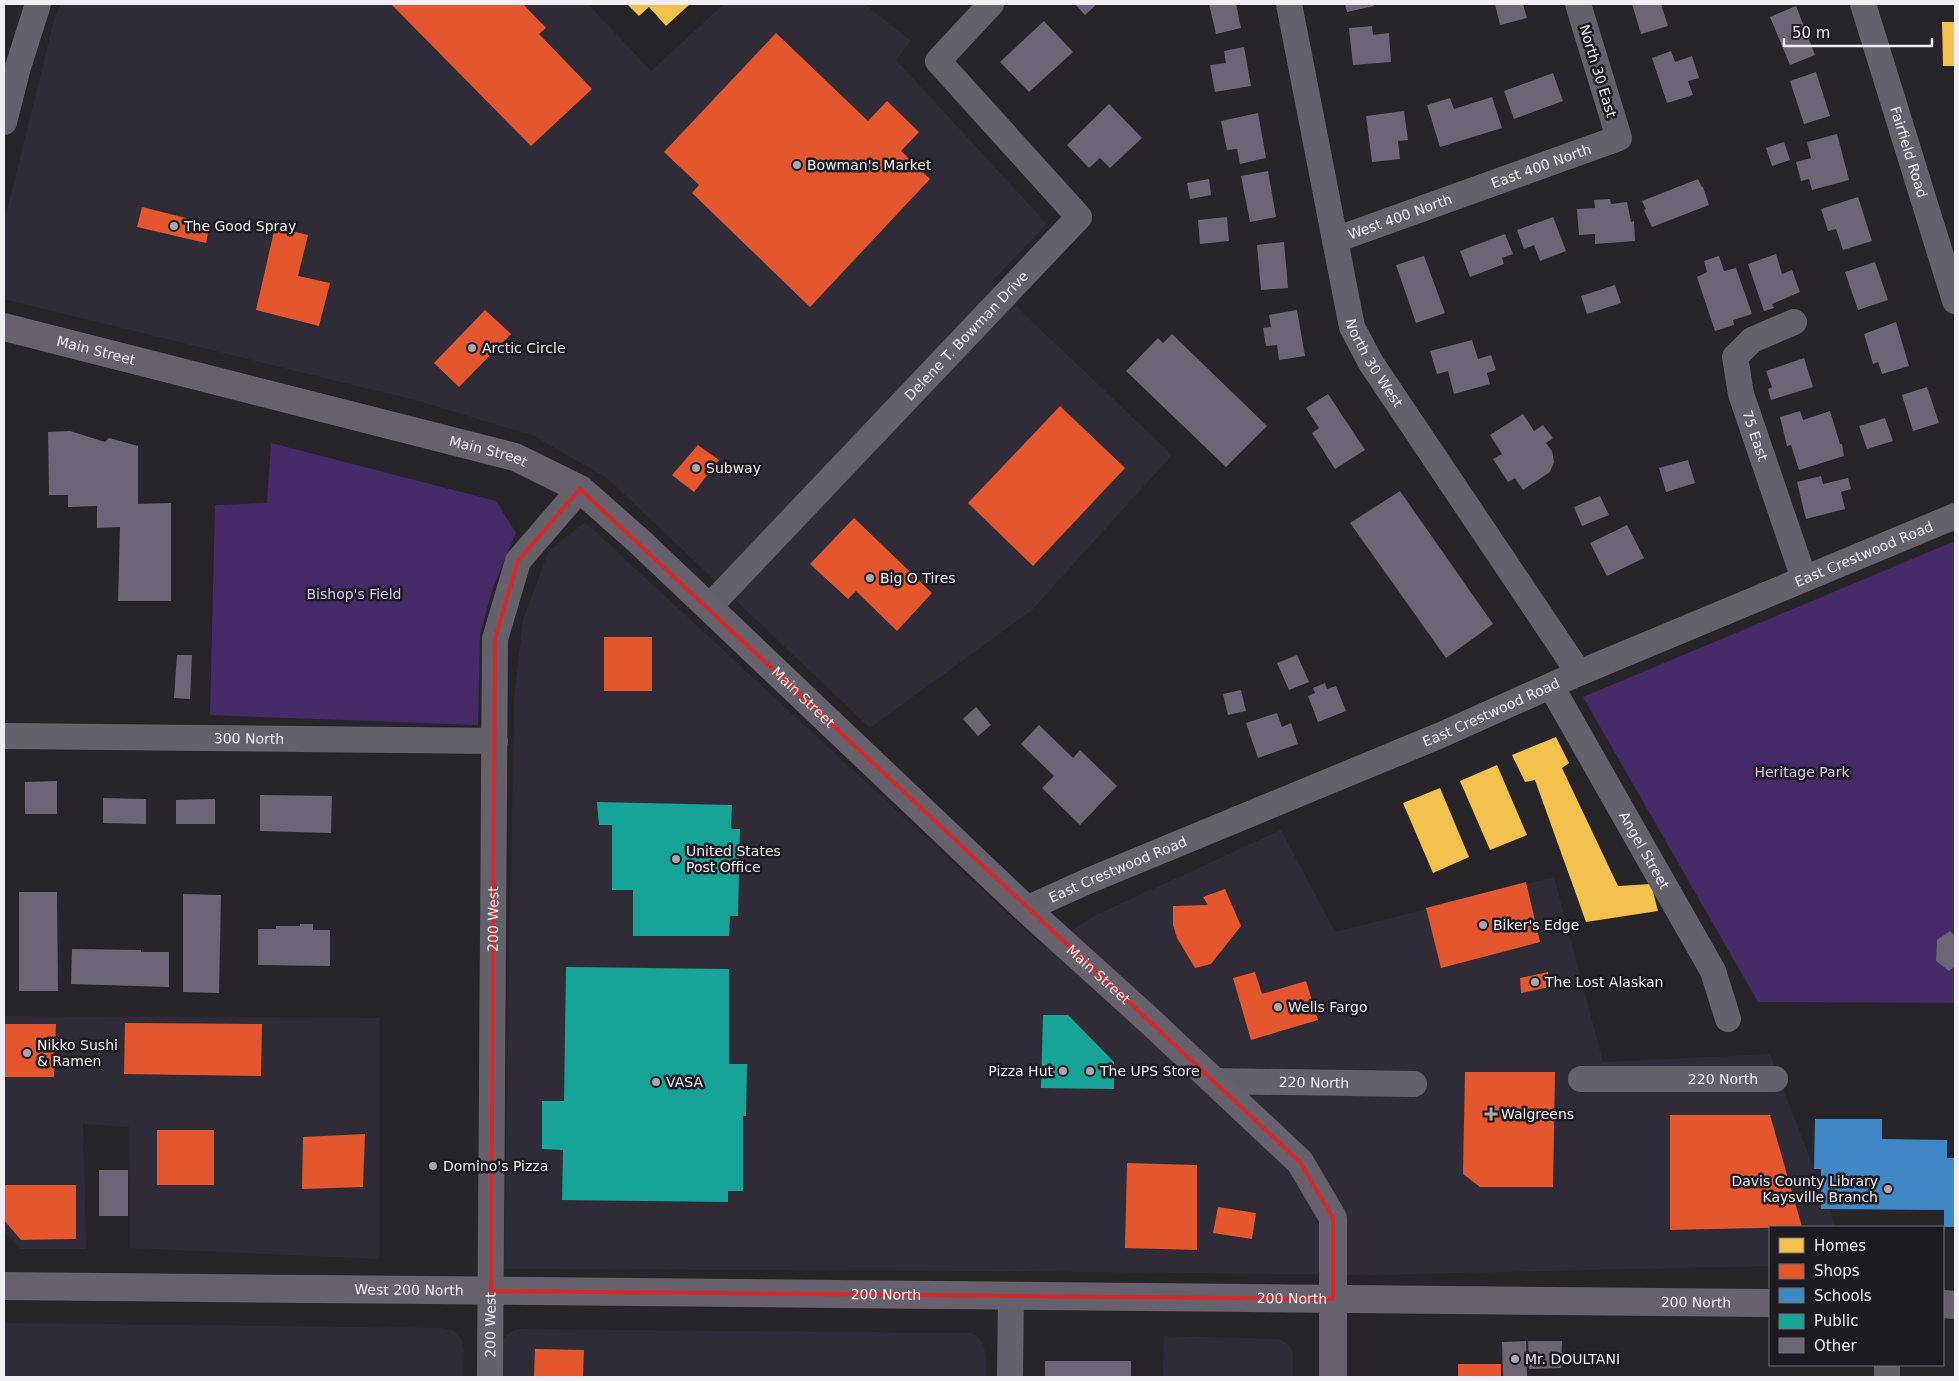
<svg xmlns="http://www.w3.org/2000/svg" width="1959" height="1381" font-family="'DejaVu Sans',sans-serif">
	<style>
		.built { fill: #302c37 }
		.green { fill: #452a67 }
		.homes { fill: #f2c14e }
		.shops { fill: #e4572e }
		.schools { fill: #3f88c5 }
		.public { fill: #17a398 }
		.building { fill: #6c6576 }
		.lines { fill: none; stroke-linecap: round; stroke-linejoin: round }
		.minor { stroke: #64616b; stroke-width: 26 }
		.major { stroke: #66616c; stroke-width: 28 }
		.marked { fill: none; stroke: #d62828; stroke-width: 4; stroke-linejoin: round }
		.poi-dot { fill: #aaa8ad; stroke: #1d1b21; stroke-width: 2 }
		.labels { text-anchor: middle; stroke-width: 5; stroke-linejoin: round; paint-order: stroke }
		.street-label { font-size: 14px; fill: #f1eff4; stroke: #1d1b21 }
		.poi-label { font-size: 14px; fill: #f1eff4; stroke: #1d1b21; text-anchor: start }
		.park-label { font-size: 14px; fill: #dacbf5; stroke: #1d1b21 }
	</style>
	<rect width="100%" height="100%" fill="#27252a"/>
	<g class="built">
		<polygon points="61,4 588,4 651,71 724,4 865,4 911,41 896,60 1047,224 991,282 1172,455 1032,610 870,728 607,478 534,436 422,402 4,299 4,223 54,20"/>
		<polygon points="585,522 1045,948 1096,915 1281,830 1335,932 1554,877 1603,1062 1770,1054 1836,1227 1770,1227 1770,1266 1375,1275 981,1271 504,1269 514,699 523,620 548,552"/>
		<polygon points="4,1016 379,1018 379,1259 130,1248 129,1127 83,1124 86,1249 21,1249 4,1232"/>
		<polygon points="4,1323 443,1328 453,1330 462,1341 464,1348 463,1377 4,1377"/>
		<polygon points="516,1329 971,1333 977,1336 983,1343 986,1358 986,1377 499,1377 502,1341 508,1334"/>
		<polygon points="1164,1336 1280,1339 1287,1344 1293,1352 1293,1377 1163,1377"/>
	</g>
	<g class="green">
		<polygon points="271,443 496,501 516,533 493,587 480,635 478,725 210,715 215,505 267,503"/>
		<polygon points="1955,541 1955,1003 1758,1002 1583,697"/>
	</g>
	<g class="homes">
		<polygon points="627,4 690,4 666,26 649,7 639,16"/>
		<polygon points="1942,22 1955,22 1955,66 1943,66"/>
		<polygon points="1556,737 1569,763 1562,768 1618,886 1651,884 1658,911 1586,922 1535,780 1525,782 1512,755"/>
		<polygon points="1497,765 1527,835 1490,850 1460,781"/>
		<polygon points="1440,788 1469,857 1433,873 1403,803"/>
	</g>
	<g class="shops">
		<polygon points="391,4 523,4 546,28 539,34 592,89 531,146"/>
		<polygon points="776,33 868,121 887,101 919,132 901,151 930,179 810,307 692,193 699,185 664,152"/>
		<polygon points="142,207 210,224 206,243 137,227"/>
		<polygon points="275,227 308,235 298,276 330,283 319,326 256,310"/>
		<polygon points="485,310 511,334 459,387 434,363"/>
		<polygon points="1060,406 1125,468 1033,566 968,503"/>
		<polygon points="698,445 719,460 694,492 672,475"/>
		<polygon points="854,518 932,593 897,631 856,591 848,599 810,564"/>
		<rect x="604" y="637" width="48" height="54"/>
		<polygon points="1526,882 1540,942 1441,968 1426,908"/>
		<polygon points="1225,889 1241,926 1211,964 1195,968 1177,938 1173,925 1173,906 1208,905 1203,897"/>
		<polygon points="1255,972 1262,994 1306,981 1318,1020 1251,1040 1233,978"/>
		<polygon points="1548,972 1550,987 1521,993 1520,978"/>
		<polygon points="125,1023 262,1024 261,1076 124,1074"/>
		<polygon points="4,1024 56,1024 54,1077 4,1077"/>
		<polygon points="1465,1072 1555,1072 1553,1187 1480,1187 1463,1174"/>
		<polygon points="1670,1115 1770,1115 1802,1227 1670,1230"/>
		<rect x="157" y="1130" width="57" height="55"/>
		<polygon points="365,1134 363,1187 302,1189 303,1137"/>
		<polygon points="1127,1163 1197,1165 1197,1250 1125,1248"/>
		<polygon points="4,1185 76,1185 76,1239 21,1240 4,1220"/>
		<polygon points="1218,1207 1256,1213 1252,1239 1213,1233"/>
		<polygon points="535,1349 584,1350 583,1377 534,1376"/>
		<rect x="1458" y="1364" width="43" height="13"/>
	</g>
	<polygon class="schools" points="1815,1119 1882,1119 1882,1139 1947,1140 1947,1158 1955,1158 1955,1227 1944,1227 1944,1210 1821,1209 1821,1169 1814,1169"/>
	<g class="public">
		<polygon points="597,802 732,805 731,829 740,829 738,916 730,916 729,936 633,936 633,890 612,890 612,825 599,825"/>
		<polygon points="566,967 729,969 729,1064 747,1064 746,1116 743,1116 743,1191 728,1191 728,1202 562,1200 563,1150 542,1149 542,1101 564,1101"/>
		<polygon points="1043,1015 1068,1015 1114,1062 1114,1089 1041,1088"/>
	</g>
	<g class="building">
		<polygon points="1075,4 1097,4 1085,15"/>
		<polygon points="1209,4 1236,4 1241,28 1216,34"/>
		<polygon points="1345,4 1373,4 1374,6 1347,12"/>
		<polygon points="1495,4 1523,4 1527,18 1500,25"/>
		<polygon points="1632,4 1661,4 1668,26 1641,34"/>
		<polygon points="1796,6 1815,55 1790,65 1770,17"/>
		<polygon points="1044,21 1073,52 1029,92 1000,62"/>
		<polygon points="1372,26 1373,35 1389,33 1391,62 1353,65 1349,28"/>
		<polygon points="1244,47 1251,86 1215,92 1210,65 1226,63 1224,51"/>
		<polygon points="1671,51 1675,62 1692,56 1699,78 1688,81 1693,95 1667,103 1652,58"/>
		<polygon points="1816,72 1830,116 1804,124 1790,81"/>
		<polygon points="1553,73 1563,101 1514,119 1504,91"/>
		<polygon points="1492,97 1502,128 1440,147 1427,105 1450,98 1454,109"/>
		<polygon points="1109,104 1142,138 1110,168 1100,158 1089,168 1067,145"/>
		<polygon points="1404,111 1408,140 1398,141 1400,159 1372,162 1366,116"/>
		<polygon points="1258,113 1266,158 1240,164 1237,149 1227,150 1221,121"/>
		<polygon points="1837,134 1849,180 1812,190 1809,179 1801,181 1796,162 1811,158 1807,142"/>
		<polygon points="1784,142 1790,160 1772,166 1766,148"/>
		<polygon points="1268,171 1276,217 1250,222 1241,176"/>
		<polygon points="1209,179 1211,195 1190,199 1187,183"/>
		<polygon points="1698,179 1702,187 1703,187 1709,205 1652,227 1644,210 1646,209 1642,201"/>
		<polygon points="1858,197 1872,241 1843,250 1836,229 1828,231 1821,209"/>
		<polygon points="1610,199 1611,204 1627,202 1631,222 1634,221 1635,241 1595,244 1595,234 1579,235 1577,209 1595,208 1594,200"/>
		<polygon points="1227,217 1229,241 1200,244 1198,220"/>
		<polygon points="1553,217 1566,251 1540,261 1534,245 1524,249 1517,230"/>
		<polygon points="1505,234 1513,254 1502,258 1504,264 1470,277 1460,251"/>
		<polygon points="1284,242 1288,288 1261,290 1257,245"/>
		<polygon points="1776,254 1782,274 1792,270 1800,292 1772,304 1774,308 1764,311 1748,264"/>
		<polygon points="1424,256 1445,313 1416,323 1396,265"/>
		<polygon points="1719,256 1724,271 1736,268 1752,314 1733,320 1734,325 1715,331 1697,277 1707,272 1704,261"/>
		<polygon points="1875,262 1888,300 1858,310 1845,272"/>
		<polygon points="1615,285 1621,303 1587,314 1581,296"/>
		<polygon points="1297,310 1305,356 1279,360 1277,345 1266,346 1263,328 1271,327 1269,315"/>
		<polygon points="1896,322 1909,366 1882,374 1878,362 1873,364 1864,334"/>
		<polygon points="1172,334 1267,426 1226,467 1126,371 1158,338 1163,343"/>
		<polygon points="1472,340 1478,359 1491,355 1496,370 1487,373 1490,384 1454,394 1448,371 1437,374 1430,351"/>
		<polygon points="1804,358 1813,387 1771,400 1768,389 1772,387 1766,371"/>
		<polygon points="1927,387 1939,423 1913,431 1902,395"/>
		<polygon points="1328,394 1365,450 1335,469 1312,433 1319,428 1306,408"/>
		<polygon points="1800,411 1803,420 1830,411 1840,444 1842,444 1844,456 1799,470 1791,445 1787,446 1780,417"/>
		<polygon points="1523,414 1534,431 1543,425 1553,438 1546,443 1552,451 1554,462 1550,472 1523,490 1515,478 1508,482 1493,459 1502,454 1490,435"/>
		<polygon points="1885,418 1893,441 1867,449 1859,426"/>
		<polygon points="70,431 105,442 109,438 138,446 138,504 171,503 171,601 118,601 120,527 97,528 97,506 68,507 68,495 49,495 48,432"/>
		<polygon points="1688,460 1695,483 1666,492 1659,468"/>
		<polygon points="1821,476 1823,484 1848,478 1851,489 1841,492 1845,509 1806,519 1797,482"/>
		<polygon points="1400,491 1493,624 1446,658 1350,523"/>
		<polygon points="1600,496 1609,515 1582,526 1574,507"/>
		<polygon points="1627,525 1644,558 1607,576 1590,543"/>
		<polygon points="177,655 192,655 190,699 174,698"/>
		<polygon points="1297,655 1309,682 1289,690 1277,663"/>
		<polygon points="1325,683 1327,689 1336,686 1346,711 1318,722 1308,696 1315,693 1313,688"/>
		<polygon points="1241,690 1246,711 1228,715 1223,694"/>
		<polygon points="976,707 991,725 978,736 963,719"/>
		<polygon points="1277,713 1282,727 1291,723 1298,744 1258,758 1246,723"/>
		<polygon points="1039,725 1073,758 1080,750 1117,786 1080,825 1042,788 1054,776 1021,744"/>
		<polygon points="57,781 57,814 25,814 25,782"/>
		<polygon points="260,795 332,796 331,833 260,831"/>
		<polygon points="103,798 146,799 146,824 103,823"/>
		<polygon points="215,799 215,824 176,824 176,800"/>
		<polygon points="19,892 57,892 58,991 19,991"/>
		<polygon points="183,894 221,895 219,993 183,992"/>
		<polygon points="300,924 313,924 313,930 330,930 330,966 258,965 258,929 276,929 276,926 300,926"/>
		<polygon points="1950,931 1955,936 1955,966 1949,971 1936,961 1937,940"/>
		<polygon points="72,949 141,950 141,952 169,952 169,987 71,984"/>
		<rect x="99" y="1170" width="29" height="46"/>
		<polygon points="1526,1341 1527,1377 1503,1377 1502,1342"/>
		<polygon points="1528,1341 1562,1341 1561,1368 1529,1369"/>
		<rect x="1045" y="1361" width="86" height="16"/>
	</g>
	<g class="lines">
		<g class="minor">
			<path id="s1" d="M1289,4L1352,327L1371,363L1579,673"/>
			<path id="s2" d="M1863,4L1955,301"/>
			<polyline points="4,122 18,67 38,4"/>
			<path id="s3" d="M1335,240L1619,138L1578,4"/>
			<path id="s4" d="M1794,322L1752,340L1735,357L1741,394L1804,579"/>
			<path id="s5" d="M709,607L1079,217L938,61L991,4"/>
			<path id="s6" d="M1551,686L1713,971L1728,1019"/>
			<path id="s7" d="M4,736L495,741"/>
			<path id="s8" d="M1026,909L1088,881L1441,735L1579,673L1955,516"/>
			<path id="s9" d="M1581,1079H1775"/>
			<path id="s10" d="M1213,1081L1414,1084"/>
			<path id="s11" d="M490,1377L495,639L518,561L580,489"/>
			<polyline points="1010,1377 1011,1296"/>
			<polyline points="1887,1377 1887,1365"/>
		</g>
		<g class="major">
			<path id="s12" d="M4,327L515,457L580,489L640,542L1026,909L1152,1023L1300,1162L1333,1218V1377"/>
			<path id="s13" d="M4,1286L1770,1303"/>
			<polyline points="1943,1304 1955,1305"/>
		</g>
	</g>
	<path class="marked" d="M580,489L1300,1162L1333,1218V1299L491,1291L495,639L518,561Z"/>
	<g class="poi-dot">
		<circle cx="797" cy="165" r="5"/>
		<circle cx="174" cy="226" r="5"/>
		<circle cx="472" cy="348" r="5"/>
		<circle cx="696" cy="468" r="5"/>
		<circle cx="870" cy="578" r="5"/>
		<circle cx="676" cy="859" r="5"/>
		<circle cx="1483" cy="925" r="5"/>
		<circle cx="1535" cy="982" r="5"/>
		<circle cx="1278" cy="1007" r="5"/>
		<circle cx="27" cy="1053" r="5"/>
		<circle cx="1063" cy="1071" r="5"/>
		<circle cx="1090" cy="1071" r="5"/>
		<circle cx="656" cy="1082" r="5"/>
		<path d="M1488.5 1106.5h5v5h5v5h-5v5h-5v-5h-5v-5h5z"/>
		<circle cx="433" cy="1166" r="5"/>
		<circle cx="1888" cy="1189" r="5"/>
		<circle cx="1515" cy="1359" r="5"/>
	</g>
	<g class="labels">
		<g class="street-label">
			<text transform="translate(1598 71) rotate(73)" y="5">North 30 East</text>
			<text dy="5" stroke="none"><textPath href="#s2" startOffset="155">Fairfield Road</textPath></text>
			<text dy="5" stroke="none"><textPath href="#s3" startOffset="219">East 400 North</textPath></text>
			<text dy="5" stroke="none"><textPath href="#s3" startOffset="69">West 400 North</textPath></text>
			<text dy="5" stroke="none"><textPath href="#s5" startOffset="374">Delene T. Bowman Drive</textPath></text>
			<text dy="5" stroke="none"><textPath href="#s12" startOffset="95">Main Street</textPath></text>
			<text dy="5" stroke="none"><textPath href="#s1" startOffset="371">North 30 West</textPath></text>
			<text dy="5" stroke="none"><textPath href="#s4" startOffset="151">75 East</textPath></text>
			<text dy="5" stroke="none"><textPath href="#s12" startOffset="500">Main Street</textPath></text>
			<text dy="5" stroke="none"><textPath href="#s8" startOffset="910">East Crestwood Road</textPath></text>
			<text dy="5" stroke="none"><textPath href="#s12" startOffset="905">Main Street</textPath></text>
			<text dy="5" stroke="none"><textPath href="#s8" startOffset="505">East Crestwood Road</textPath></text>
			<text dy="5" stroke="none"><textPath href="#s7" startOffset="245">300 North</textPath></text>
			<text dy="5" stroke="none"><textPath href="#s6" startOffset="189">Angel Street</textPath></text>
			<text dy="5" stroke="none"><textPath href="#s8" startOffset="100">East Crestwood Road</textPath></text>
			<text dy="5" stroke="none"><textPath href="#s11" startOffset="458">200 West</textPath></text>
			<text dy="5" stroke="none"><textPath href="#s12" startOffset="1310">Main Street</textPath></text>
			<text dy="5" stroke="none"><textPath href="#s9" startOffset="142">220 North</textPath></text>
			<text dy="5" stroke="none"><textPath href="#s10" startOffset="101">220 North</textPath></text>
			<text dy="5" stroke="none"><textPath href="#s13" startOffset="405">West 200 North</textPath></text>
			<text dy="5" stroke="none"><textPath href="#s13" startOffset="882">200 North</textPath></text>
			<text dy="5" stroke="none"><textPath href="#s13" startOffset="1288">200 North</textPath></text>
			<text dy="5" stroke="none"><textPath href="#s13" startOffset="1692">200 North</textPath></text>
			<text dy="5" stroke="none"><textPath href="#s11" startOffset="52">200 West</textPath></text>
		</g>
		<g class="poi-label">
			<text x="807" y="170">Bowman's Market</text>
			<text x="184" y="231">The Good Spray</text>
			<text x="482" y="353">Arctic Circle</text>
			<text x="706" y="473">Subway</text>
			<text x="880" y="583">Big O Tires</text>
			<text x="686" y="856">United States<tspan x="686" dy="16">Post Office</tspan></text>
			<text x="1493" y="930">Biker's Edge</text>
			<text x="1545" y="987">The Lost Alaskan</text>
			<text x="1288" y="1012">Wells Fargo</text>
			<text x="37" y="1050">Nikko Sushi<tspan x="37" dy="16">&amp; Ramen</tspan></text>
			<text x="1053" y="1076" text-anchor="end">Pizza Hut</text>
			<text x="1100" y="1076">The UPS Store</text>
			<text x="666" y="1087">VASA</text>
			<text x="1501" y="1119">Walgreens</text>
			<text x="443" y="1171">Domino's Pizza</text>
			<text x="1878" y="1186" text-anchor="end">Davis County Library<tspan x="1878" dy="16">Kaysville Branch</tspan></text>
			<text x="1525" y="1364">Mr. DOULTANI</text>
		</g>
		<g class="park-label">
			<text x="354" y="599">Bishop's Field</text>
			<text x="1802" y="777">Heritage Park</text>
		</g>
	</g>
	<rect width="1959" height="1381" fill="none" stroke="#f1eff4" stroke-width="10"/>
	<rect x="1769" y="1226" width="175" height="140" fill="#1d1b21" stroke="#727075"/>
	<rect x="1779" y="1238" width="25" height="15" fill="#f2c14e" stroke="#727075"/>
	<text x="1814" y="1251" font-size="15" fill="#f1eff4">Homes</text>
	<rect x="1779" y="1264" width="25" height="15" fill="#e4572e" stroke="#727075"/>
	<text x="1814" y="1276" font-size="15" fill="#f1eff4">Shops</text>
	<rect x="1779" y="1288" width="25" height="15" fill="#3f88c5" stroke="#727075"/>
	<text x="1814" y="1301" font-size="15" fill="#f1eff4">Schools</text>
	<rect x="1779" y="1314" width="25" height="15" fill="#17a398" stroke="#727075"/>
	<text x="1814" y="1326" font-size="15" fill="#f1eff4">Public</text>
	<rect x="1779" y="1338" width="25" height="15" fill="#6c6576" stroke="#727075"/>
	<text x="1814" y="1351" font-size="15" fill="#f1eff4">Other</text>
	<path d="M1784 38v8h148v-8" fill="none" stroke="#f1eff4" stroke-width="2.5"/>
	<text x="1792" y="38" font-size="15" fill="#f1eff4" stroke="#1d1b21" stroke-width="4" paint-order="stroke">50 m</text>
</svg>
